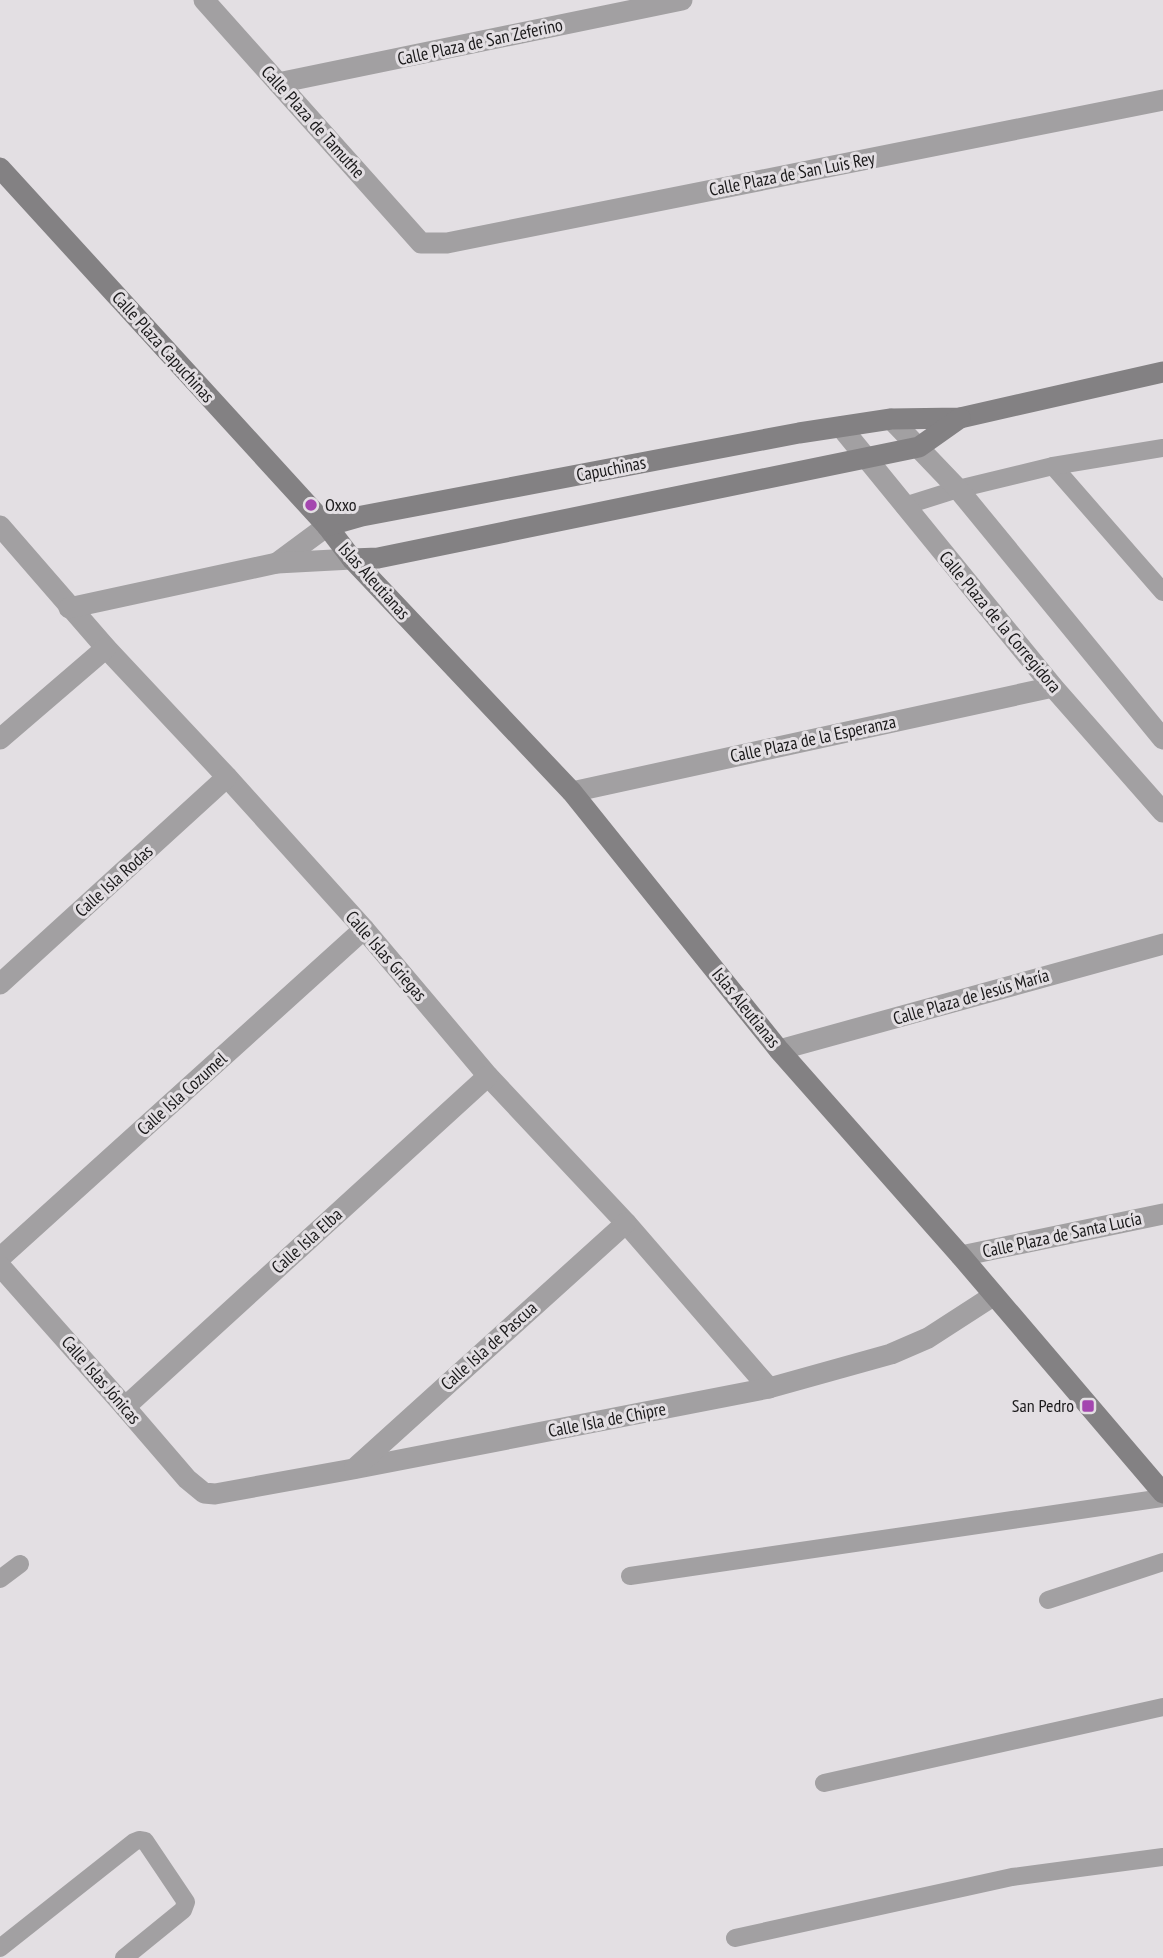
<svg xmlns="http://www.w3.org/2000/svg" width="1163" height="1958" font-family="'PT Sans Narrow',sans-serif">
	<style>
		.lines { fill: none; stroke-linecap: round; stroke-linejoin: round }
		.lane { stroke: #a2a0a2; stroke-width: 18 }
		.street { stroke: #a2a0a2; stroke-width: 21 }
		.secondary { stroke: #838183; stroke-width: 21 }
		.poi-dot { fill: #a446af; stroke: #e3dfe3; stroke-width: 2.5 }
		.labels { text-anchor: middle; stroke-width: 6; stroke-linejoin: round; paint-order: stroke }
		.street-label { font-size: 18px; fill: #1b1a1b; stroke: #e3dfe3 }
		.poi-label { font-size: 18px; fill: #1b1a1b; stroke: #e3dfe3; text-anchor: start }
	</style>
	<rect width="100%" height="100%" fill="#e3dfe3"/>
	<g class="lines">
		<g class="lane">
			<polyline points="1053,466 1163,592"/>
			<polyline points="904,506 958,489 1053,466 1163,448"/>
			<polyline points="630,1576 1163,1498"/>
			<polyline points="0,1579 20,1564"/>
			<polyline points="1048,1600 1163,1562"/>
			<polyline points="824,1783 1163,1707"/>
			<polyline points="735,1938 1012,1877 1163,1857"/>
			<polyline points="0,1948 134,1842 139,1840 145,1841 186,1902 183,1910 124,1958"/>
		</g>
		<g class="street">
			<polyline points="204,0 421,243 447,243 1163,100"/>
			<polyline points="278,83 682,0"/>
			<polyline points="891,419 958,489 1163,739"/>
			<polyline points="841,427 1053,687 1163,812"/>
			<polyline points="0,526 106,648 227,777 364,929 488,1076 626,1223 769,1388"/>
			<polyline points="277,563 327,526"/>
			<polyline points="69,608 277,563 352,559"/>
			<polyline points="0,739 106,648"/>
			<polyline points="572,792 1053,687"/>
			<polyline points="0,984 227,777"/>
			<polyline points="779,1050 1163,944"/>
			<polyline points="961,1256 1163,1214"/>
			<polyline points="0,1258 364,929"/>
			<polyline points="0,1266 125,1407 187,1479 204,1493 215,1494 353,1469 769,1388 891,1354 928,1338 993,1296"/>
			<polyline points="125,1407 488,1076"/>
			<polyline points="355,1468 626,1223"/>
		</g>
		<g class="secondary">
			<polyline points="0,168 327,526 352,559 572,792 779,1050 961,1256 1163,1493"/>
			<polyline points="327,526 362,516 799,433 891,419 960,418 1163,372"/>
			<polyline points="352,559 378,558 919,447 960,418"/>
		</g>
	</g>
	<g class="poi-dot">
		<circle cx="311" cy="505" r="7"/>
		<rect x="1081" y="1399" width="14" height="14" rx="3.5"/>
	</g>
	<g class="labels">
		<g class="street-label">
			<text transform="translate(480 42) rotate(-12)" y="6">Calle Plaza de San Zeferino</text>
			<text transform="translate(313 122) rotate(48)" y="6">Calle Plaza de Tamuthe</text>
			<text transform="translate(792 174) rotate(-11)" y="6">Calle Plaza de San Luis Rey</text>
			<text transform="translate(163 347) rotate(48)" y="6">Calle Plaza Capuchinas</text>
			<text transform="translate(611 469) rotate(-11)" y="6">Capuchinas</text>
			<text transform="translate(374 581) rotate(48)" y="6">Islas Aleutianas</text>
			<text transform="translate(1000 622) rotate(50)" y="6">Calle Plaza de la Corregidora</text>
			<text transform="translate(813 739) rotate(-12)" y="6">Calle Plaza de la Esperanza</text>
			<text transform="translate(114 881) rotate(-42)" y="6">Calle Isla Rodas</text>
			<text transform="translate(386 956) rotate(49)" y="6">Calle Islas Griegas</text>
			<text transform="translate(971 997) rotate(-16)" y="6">Calle Plaza de Jesús María</text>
			<text transform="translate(746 1008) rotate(51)" y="6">Islas Aleutianas</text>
			<text transform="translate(182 1094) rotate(-42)" y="6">Calle Isla Cozumel</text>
			<text transform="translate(1062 1235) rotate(-12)" y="6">Calle Plaza de Santa Lucía</text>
			<text transform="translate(307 1241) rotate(-42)" y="6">Calle Isla Elba</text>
			<text transform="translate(489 1346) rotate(-42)" y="6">Calle Isla de Pascua</text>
			<text transform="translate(101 1380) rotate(49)" y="6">Calle Islas Jónicas</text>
			<text transform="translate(607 1420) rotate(-11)" y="6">Calle Isla de Chipre</text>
		</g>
		<g class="poi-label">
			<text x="325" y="511">Oxxo</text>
			<text x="1074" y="1412" text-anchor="end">San Pedro</text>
		</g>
	</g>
</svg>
